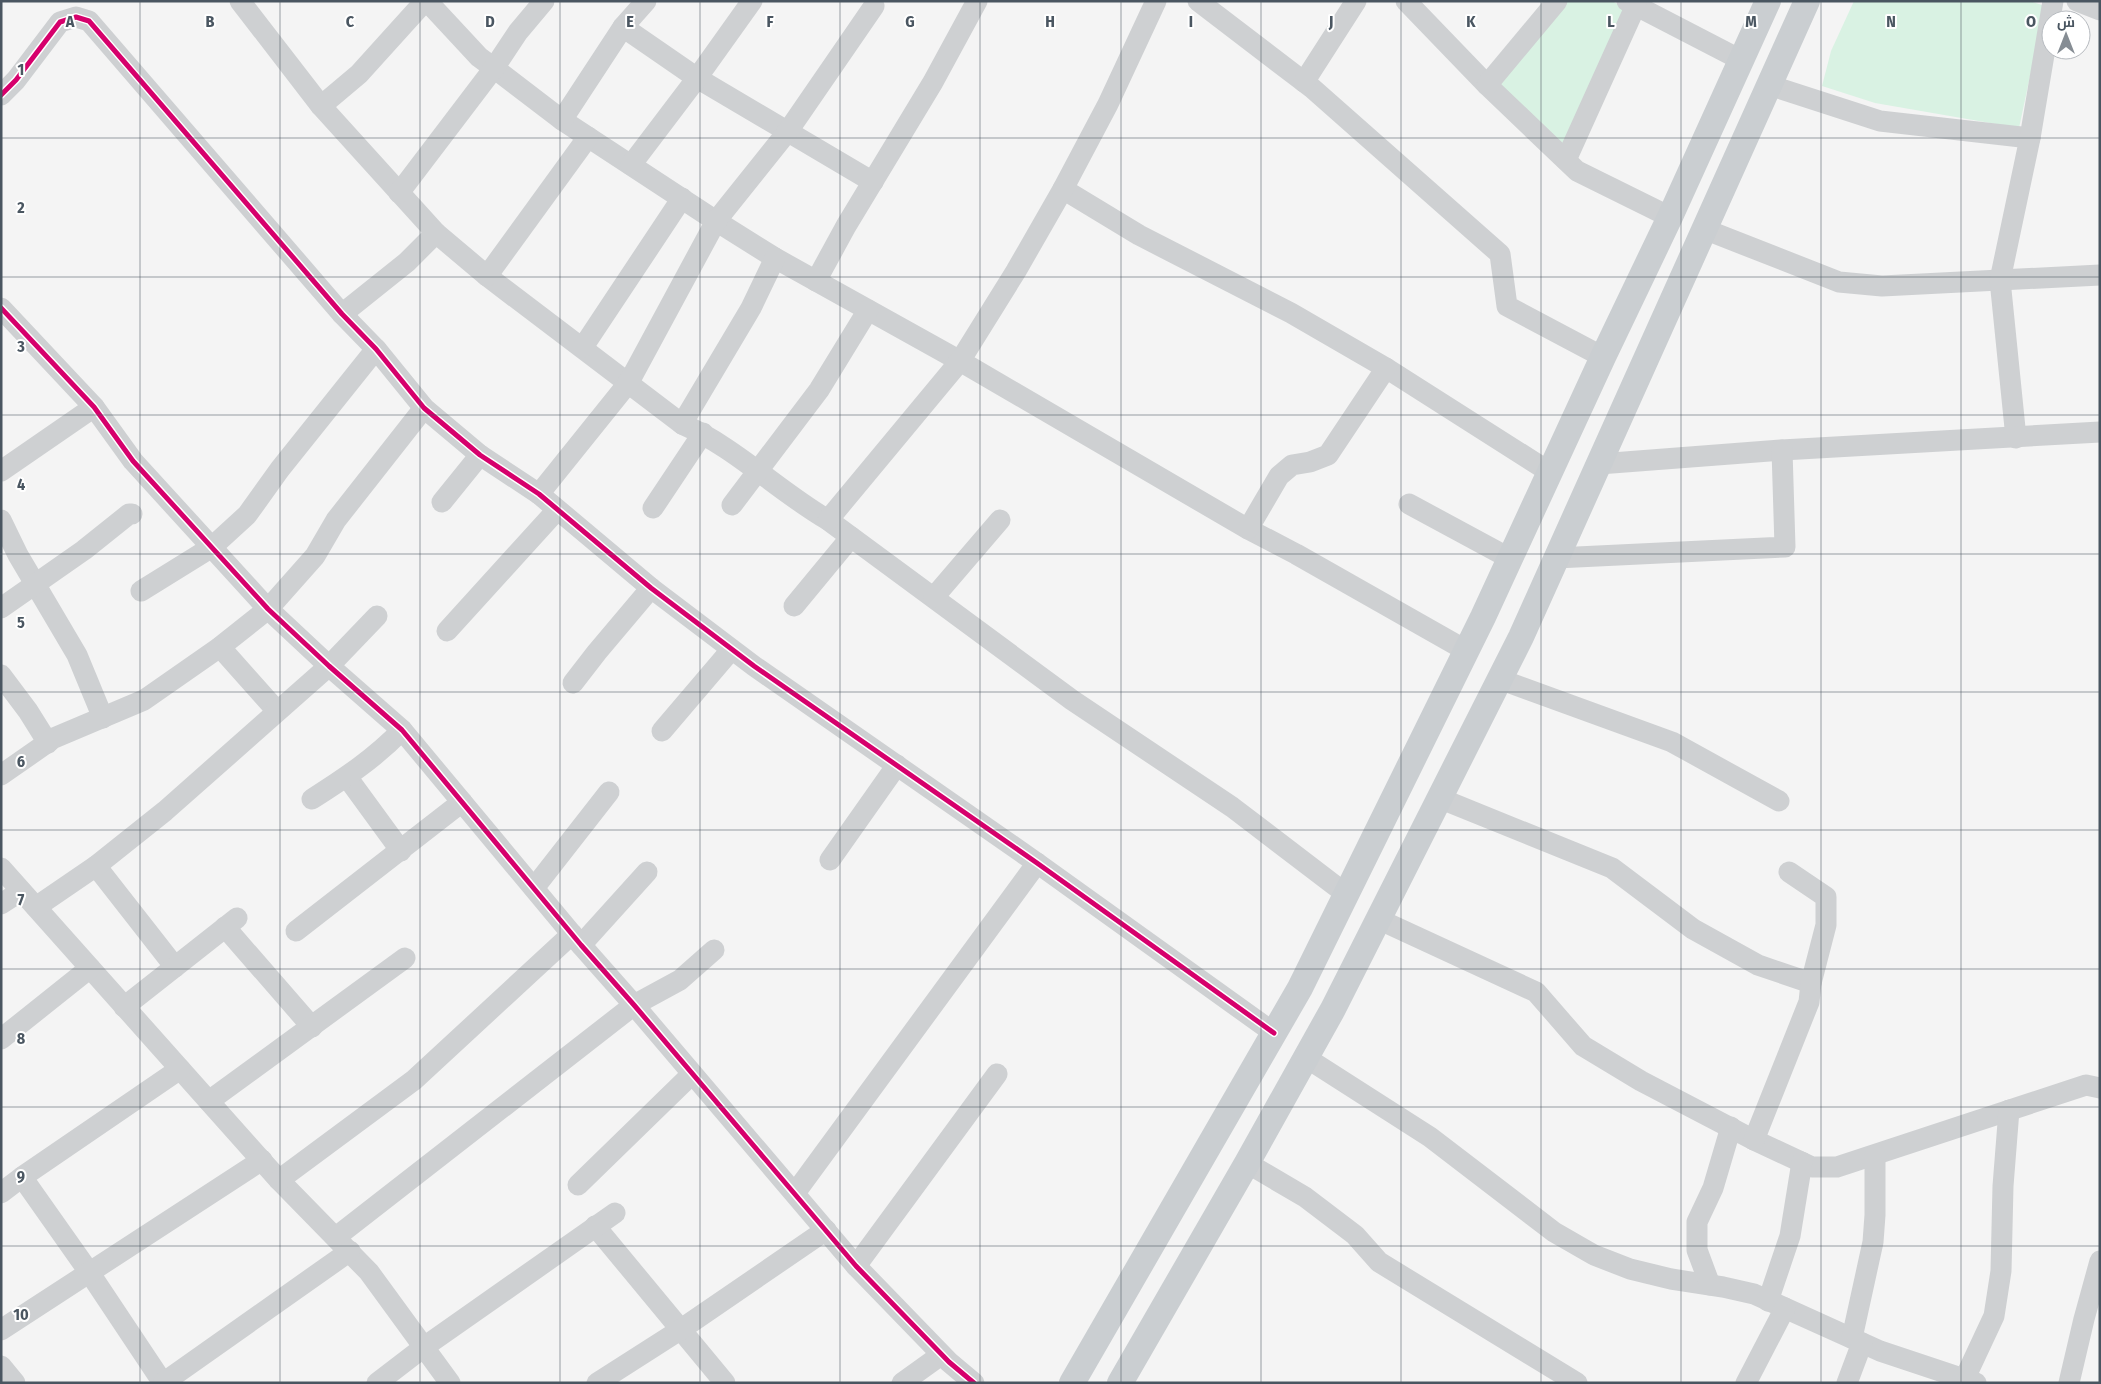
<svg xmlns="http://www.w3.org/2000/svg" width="2101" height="1384" font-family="'Fira Sans Condensed',Cairo,sans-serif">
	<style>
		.green { fill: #d9f2e3 }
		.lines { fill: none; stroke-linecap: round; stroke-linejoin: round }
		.minor { stroke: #ced0d2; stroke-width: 21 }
		.major { stroke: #caced1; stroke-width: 26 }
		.cycleway-casing { stroke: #fff; stroke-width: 8 }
		.cycleway { stroke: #d6006c; stroke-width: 5 }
		.grid { fill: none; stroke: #4a5661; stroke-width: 1; stroke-opacity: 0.55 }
		.grid-label { font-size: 16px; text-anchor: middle; font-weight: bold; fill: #4a5661; stroke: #fff; stroke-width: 4; stroke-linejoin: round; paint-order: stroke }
	</style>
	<rect width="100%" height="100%" fill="#f4f4f4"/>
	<g class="green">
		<polygon points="1563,1 1612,1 1629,10 1565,155 1498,85"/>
		<polygon points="1854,1 2030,1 2045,6 2019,128 1875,103 1822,86 1831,51"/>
	</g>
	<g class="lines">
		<g class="minor">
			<path d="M240,1L321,106L436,233L487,276L682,424C735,447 778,491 828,520L1072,700L1232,807L1346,894"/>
			<polyline points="427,1 479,57 494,68 562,120 716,221 775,258 960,361 1248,529 1296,554 1467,651"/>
			<polyline points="1198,1 1312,88 1500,254 1507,306 1603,357"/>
			<polyline points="1406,1 1487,85 1577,171 1670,217"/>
			<polyline points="1627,1 1741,60"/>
			<polyline points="2077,1 2100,10"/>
			<polyline points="623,27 697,78 873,182"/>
			<polyline points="1304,82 1356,1"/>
			<polyline points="1487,85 1557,1"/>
			<polyline points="1769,85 1880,121 2030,138"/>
			<polyline points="1,95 16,80 60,22 76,17 89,21 342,314 376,349 424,408 480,455 539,494 651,588 754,666 1037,863 1274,1033"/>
			<polyline points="321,106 359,74 425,1"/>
			<polyline points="562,120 623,27 646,1"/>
			<polyline points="1566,160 1636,5"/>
			<polyline points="631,165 697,78 752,1"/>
			<polyline points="1063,189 1139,235 1291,313 1386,368 1551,473"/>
			<polyline points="399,193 494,68 518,32 544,1"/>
			<polyline points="1704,229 1839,282 1882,286 2100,275"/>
			<polyline points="487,276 588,137"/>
			<polyline points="816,281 846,226 933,82 977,1"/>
			<polyline points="1,308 94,407 133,461 268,609 329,666 402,730 581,945 634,1005 856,1266 949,1362 974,1383"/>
			<polyline points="342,314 407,262 436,233"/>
			<polyline points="583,347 682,198"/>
			<polyline points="682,424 751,308 775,258"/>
			<polyline points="2016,438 2000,280 2030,138 2053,1"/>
			<polyline points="1599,464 1782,450 2100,432"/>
			<polyline points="1,471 94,407"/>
			<polyline points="539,494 629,382 716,221 788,131 874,6"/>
			<polyline points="442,502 480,455"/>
			<polyline points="1409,504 1509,558"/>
			<polyline points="732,505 819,390 868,310"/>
			<polyline points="653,508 703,433"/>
			<polyline points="1,520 18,555 77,655 103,718"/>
			<polyline points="828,520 960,361 1016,271 1063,189 1108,104 1156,1"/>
			<polyline points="1248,529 1279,476 1292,465 1310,462 1328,455 1386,368"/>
			<polyline points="1556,558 1785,547 1782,450"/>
			<polyline points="141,591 212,547 247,515 280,469 376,349"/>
			<polyline points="934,597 1000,520"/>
			<polyline points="794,606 851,537"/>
			<polyline points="1,608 84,550 129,514 132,514"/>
			<polyline points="447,631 557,510"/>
			<polyline points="220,647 277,711"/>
			<polyline points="1,675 28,711 48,743"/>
			<polyline points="1499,679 1672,742 1779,801"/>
			<polyline points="573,683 597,652 651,588"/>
			<polyline points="662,731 731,650"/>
			<polyline points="1,775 54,738 144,700 220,647 268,609 315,556 336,520 424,408"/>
			<polyline points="347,777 401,851"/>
			<polyline points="1439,798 1612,868 1693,929 1758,965 1811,983"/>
			<path d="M312,799C345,778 375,758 402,730"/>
			<polyline points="830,860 897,765"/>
			<polyline points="96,866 175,967"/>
			<polyline points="1,868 279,1180 369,1272 450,1383"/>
			<polyline points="534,888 609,792"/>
			<polyline points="1,904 21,891"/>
			<polyline points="36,907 96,866 165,811 329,666 377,616"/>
			<polyline points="1378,919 1536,992 1583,1046 1641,1081 1754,1140 1812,1167 1837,1167 2086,1085 2100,1088"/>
			<polyline points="225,927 312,1027"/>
			<polyline points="296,931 462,802"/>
			<polyline points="581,945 647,872"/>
			<polyline points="124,1007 237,918"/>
			<polyline points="1,1039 90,968"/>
			<polyline points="1305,1057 1430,1137 1554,1232 1594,1255 1630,1269 1671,1279 1723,1287 1754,1294 1880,1351 1976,1383"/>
			<polyline points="209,1101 405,958"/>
			<polyline points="1754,1140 1809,1002 1811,983 1826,925 1826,897 1789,872"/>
			<polyline points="1247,1163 1305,1197 1355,1235 1379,1262 1577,1383"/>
			<polyline points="22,1177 89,1272 163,1383"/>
			<polyline points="279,1180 414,1080 572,934"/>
			<polyline points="578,1185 692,1074"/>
			<polyline points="1,1193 22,1177 180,1069"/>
			<polyline points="795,1193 1037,863"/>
			<polyline points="595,1226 725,1383"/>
			<polyline points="336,1237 634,1005 680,980 714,950"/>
			<polyline points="856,1266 997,1074"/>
			<polyline points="1710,1285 1697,1250 1697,1222 1713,1188 1731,1127"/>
			<polyline points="1768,1301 1790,1236 1802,1162"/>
			<polyline points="1,1330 262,1160"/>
			<polyline points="1852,1338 1873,1242 1875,1215 1875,1155"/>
			<polyline points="1,1366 15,1383"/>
			<polyline points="1965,1378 1994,1316 2001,1271 2003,1186 2009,1110"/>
			<polyline points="163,1383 350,1251"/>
			<polyline points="377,1383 424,1347 615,1213"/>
			<polyline points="597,1383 680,1330 826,1230"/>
			<polyline points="902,1383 941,1355"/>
			<polyline points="1746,1383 1785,1308"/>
			<polyline points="1847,1383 1862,1343"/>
			<polyline points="2069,1383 2084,1319 2100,1261"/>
		</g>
		<g class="major">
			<polyline points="1072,1383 1300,988 1483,617 1603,357 1670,217 1768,1"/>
			<polyline points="1120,1383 1247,1163 1333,1009 1521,637 1807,1"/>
		</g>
		<g class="cycleway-casing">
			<g id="cycleway">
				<polyline points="1,95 16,80 60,22 76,17 89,21 342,314 376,349 424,408 480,455 539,494 651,588 754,666 1037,863 1274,1033"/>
				<polyline points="1,308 94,407 133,461 268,609 329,666 402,730 581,945 634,1005 856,1266 949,1362 974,1383"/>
			</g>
		</g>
		<use href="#cycleway" class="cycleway"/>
	</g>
	<path class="grid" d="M140,1V1383M280,1V1383M420,1V1383M560,1V1383M700,1V1383M840,1V1383M980,1V1383M1121,1V1383M1261,1V1383M1401,1V1383M1541,1V1383M1681,1V1383M1821,1V1383M1961,1V1383M1,138H2100M1,277H2100M1,415H2100M1,554H2100M1,692H2100M1,830H2100M1,969H2100M1,1107H2100M1,1246H2100"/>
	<g class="grid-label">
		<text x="70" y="27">A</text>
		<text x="210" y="27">B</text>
		<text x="350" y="27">C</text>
		<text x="490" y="27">D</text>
		<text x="630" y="27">E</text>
		<text x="770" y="27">F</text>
		<text x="910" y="27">G</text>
		<text x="1050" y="27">H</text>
		<text x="1191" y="27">I</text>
		<text x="1331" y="27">J</text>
		<text x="1471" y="27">K</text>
		<text x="1611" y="27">L</text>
		<text x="1751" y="27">M</text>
		<text x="1891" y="27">N</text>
		<text x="2031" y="27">O</text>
		<text x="21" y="75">1</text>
		<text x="21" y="213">2</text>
		<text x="21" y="352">3</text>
		<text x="21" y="490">4</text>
		<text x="21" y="628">5</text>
		<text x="21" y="767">6</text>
		<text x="21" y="905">7</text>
		<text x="21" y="1044">8</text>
		<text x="21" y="1182">9</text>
		<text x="21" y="1320">10</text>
	</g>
	<rect width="2101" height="1384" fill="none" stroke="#4a5661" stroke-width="5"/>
	<g transform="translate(2066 35)"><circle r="24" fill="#ffffff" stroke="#b7bbc0"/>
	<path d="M0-4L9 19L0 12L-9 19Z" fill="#868d94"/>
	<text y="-8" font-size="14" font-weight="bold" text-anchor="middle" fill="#4a5661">ش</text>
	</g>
</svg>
